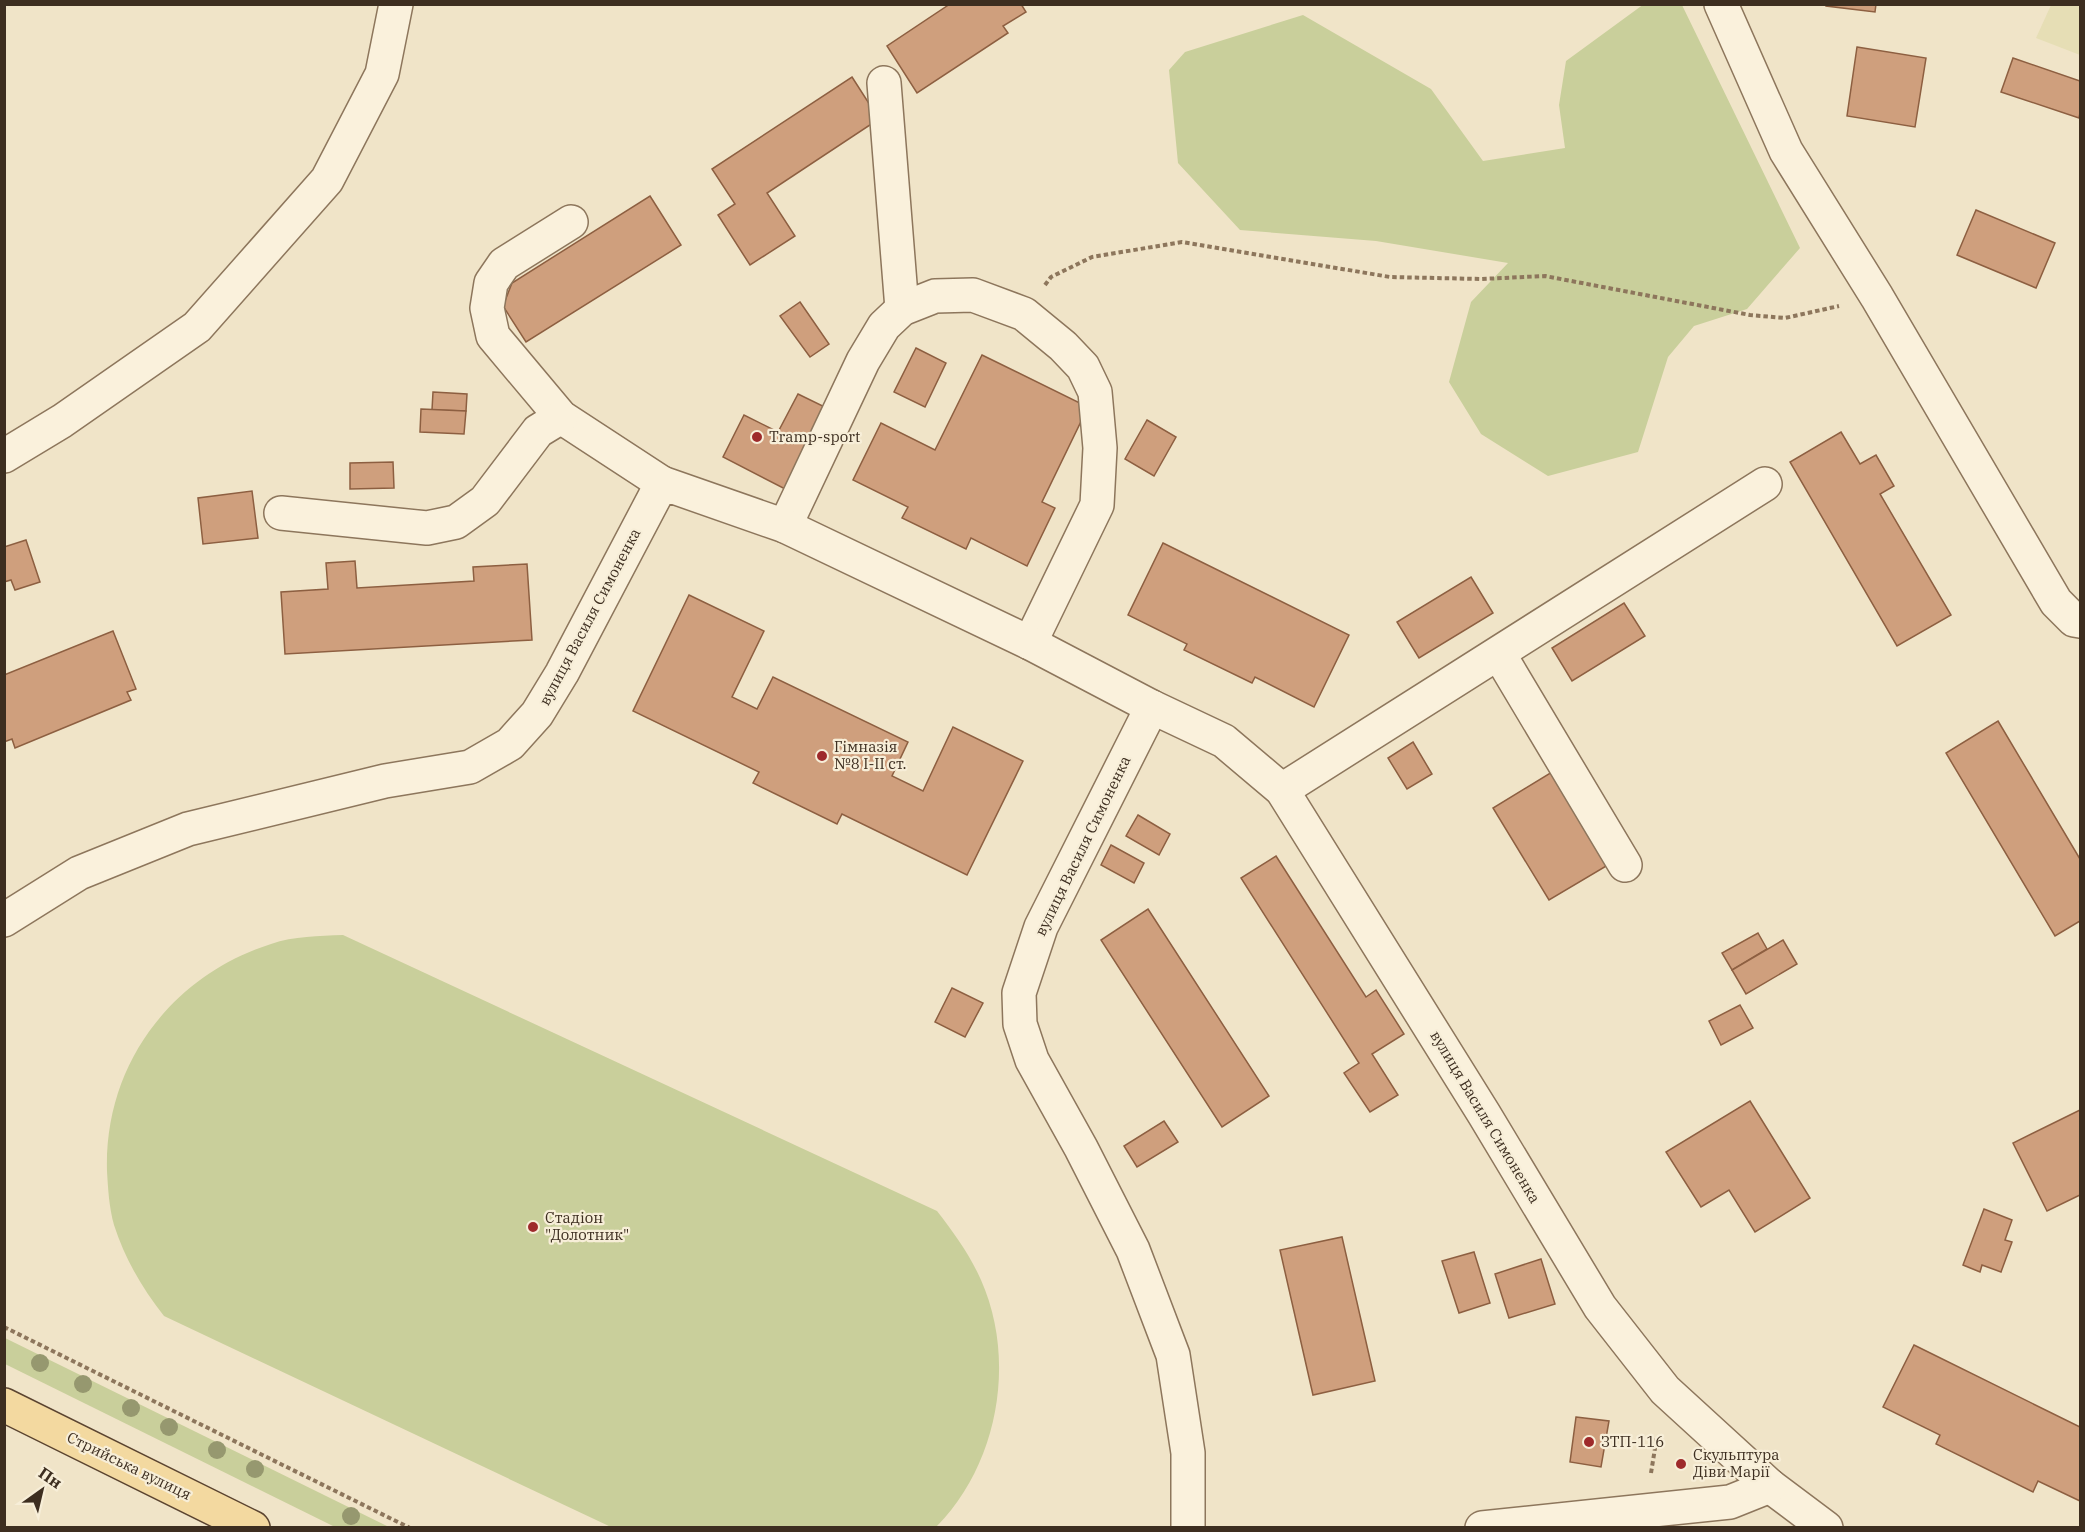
<svg xmlns="http://www.w3.org/2000/svg" width="2085" height="1532" font-family="'IBM Plex Serif',serif">
	<style>
		.farmland { fill: #e6deb5 }
		.green { fill: #c9cf9b }
		.building { fill: #cf9f7d; stroke: #8d5f41; stroke-width: 1.5 }
		.lines { fill: none; stroke-linecap: round; stroke-linejoin: round }
		.minor-casing { stroke: #8d765c; stroke-width: 36 }
		.major-casing { stroke: #5b4430; stroke-width: 36 }
		.path { stroke: #8d765c; stroke-width: 4; stroke-dasharray: 4.5 3; stroke-linecap: butt }
		.minor { stroke: #faf1dc; stroke-width: 33 }
		.major { stroke: #f3d9a0; stroke-width: 33 }
		.tree { fill: #96986f }
		.poi-dot { fill: #9e2a2b; stroke: #f7eed8; stroke-width: 2 }
		.labels { text-anchor: middle; stroke-width: 4.5; stroke-linejoin: round; paint-order: stroke }
		.poi-label { font-size: 15px; fill: #3d2e20; stroke: #f7eed8; text-anchor: start }
		.street-label { font-size: 15px; fill: #3d2e20; stroke: #f7eed8 }
	</style>
	<rect width="100%" height="100%" fill="#f0e4c8"/>
	<polygon class="farmland" points="2051,5 2080,5 2080,55 2036,38"/>
	<g class="green">
		<polygon points="1644,4 1682,5 1800,248 1747,309 1694,326 1668,357 1638,452 1548,476 1481,434 1449,382 1471,302 1508,263 1376,241 1240,230 1178,163 1169,70 1185,52 1303,15 1431,89 1483,161 1565,148 1559,105 1566,61"/>
		<path d="M343,935L937,1211C954,1233 970,1255 981,1280C1017,1361 998,1466 935,1528L611,1527L164,1316C142,1288 125,1259 114,1225C109,1207 108,1188 107,1171C104,1065 171,976 271,944C294,936 319,936 343,935Z"/>
		<polygon points="4,1338 5,1338 389,1527 335,1527 5,1364"/>
	</g>
	<g class="building">
		<polygon points="950,4 1021,4 1026,12 1003,26 1008,33 917,93 887,46"/>
		<polygon points="1826,4 1876,4 1875,12 1826,6"/>
		<polygon points="1857,47 1926,58 1915,127 1847,116"/>
		<polygon points="2013,58 2080,81 2080,113 2079,118 2001,92"/>
		<polygon points="852,77 879,119 767,193 795,236 750,265 718,215 735,204 712,169"/>
		<polygon points="650,196 681,245 526,342 503,306 512,283"/>
		<polygon points="1976,210 2055,243 2036,288 1957,255"/>
		<polygon points="800,302 829,344 810,357 780,316"/>
		<polygon points="916,348 946,363 925,407 894,392"/>
		<polygon points="982,355 1088,407 1042,502 1055,508 1027,566 971,538 966,549 902,518 908,507 853,480 881,423 935,450"/>
		<polygon points="433,392 467,394 466,411 432,410"/>
		<polygon points="798,394 831,410 789,491 723,457 744,415 778,432"/>
		<polygon points="421,409 466,411 464,434 420,432"/>
		<polygon points="1147,420 1176,437 1154,476 1125,459"/>
		<polygon points="1841,432 1860,464 1876,455 1894,486 1880,494 1951,615 1897,646 1790,462"/>
		<polygon points="393,462 394,488 350,489 350,463"/>
		<polygon points="252,491 258,538 203,544 198,498"/>
		<polygon points="26,540 40,582 15,590 11,580 4,582 4,547"/>
		<polygon points="1163,543 1349,635 1314,707 1255,677 1252,683 1184,650 1187,644 1128,615"/>
		<polygon points="355,561 357,588 474,581 473,567 527,564 532,640 285,654 281,592 328,589 326,563"/>
		<polygon points="1471,577 1493,613 1419,658 1397,622"/>
		<polygon points="689,595 764,631 732,697 757,709 773,677 908,742 892,776 923,791 953,727 1023,761 967,875 842,814 837,824 753,783 759,772 633,711"/>
		<polygon points="1624,603 1645,636 1572,681 1552,648"/>
		<polygon points="113,631 136,689 127,692 131,700 15,748 12,739 4,742 4,675"/>
		<polygon points="1998,721 2080,859 2080,921 2055,936 1946,753"/>
		<polygon points="1413,742 1432,774 1407,789 1388,758"/>
		<polygon points="1552,772 1608,865 1549,900 1493,808"/>
		<polygon points="1138,815 1170,834 1159,855 1126,836"/>
		<polygon points="1111,845 1144,863 1134,883 1101,865"/>
		<polygon points="1276,856 1366,997 1376,990 1404,1034 1372,1054 1398,1095 1370,1112 1344,1073 1359,1063 1241,878"/>
		<polygon points="1148,909 1269,1096 1222,1127 1101,940"/>
		<polygon points="1758,933 1767,949 1732,970 1722,953"/>
		<polygon points="1783,940 1797,964 1746,994 1732,970"/>
		<polygon points="952,988 983,1003 965,1037 935,1022"/>
		<polygon points="1740,1005 1753,1028 1721,1045 1709,1021"/>
		<polygon points="1750,1101 1810,1198 1755,1232 1729,1190 1701,1207 1666,1152"/>
		<polygon points="2080,1110 2080,1195 2047,1211 2013,1143"/>
		<polygon points="1164,1121 1178,1142 1137,1167 1124,1146"/>
		<polygon points="1984,1209 2012,1220 2005,1240 2012,1242 2001,1272 1982,1265 1980,1272 1963,1265"/>
		<polygon points="1342,1237 1375,1381 1313,1395 1280,1250"/>
		<polygon points="1474,1252 1490,1303 1459,1313 1442,1261"/>
		<polygon points="1541,1259 1555,1304 1509,1318 1495,1274"/>
		<polygon points="1914,1345 2080,1427 2080,1501 2038,1481 2033,1492 1936,1444 1940,1435 1883,1407"/>
		<polygon points="1576,1417 1609,1421 1601,1467 1570,1462"/>
	</g>
	<g class="lines">
		<g class="minor-casing">
			<g id="minor">
				<polyline points="1721,4 1786,151 1877,297 2056,602 2074,620 2080,621"/>
				<polyline points="884,83 902,309"/>
				<polyline points="571,222 504,264 491,283 487,308 493,336 561,417 662,483"/>
				<polyline points="4,456 62,421 197,327 327,180 382,74 396,4"/>
				<polyline points="281,513 427,528 456,522 485,501 538,431 561,417"/>
				<polyline points="785,526 863,361 884,326 902,309 935,296 973,295 1024,314 1063,346 1083,367 1095,392 1100,448 1097,505 1030,643"/>
				<polyline points="1499,654 1625,865"/>
				<polyline points="1152,707 1041,927 1019,993 1020,1024 1032,1060 1081,1148 1133,1250 1173,1355 1188,1453 1188,1528"/>
				<polyline points="1282,790 1765,484"/>
				<polyline points="4,920 79,873 188,829 385,781 470,767 510,744 537,714 562,673 662,483 785,526 1030,643 1152,707 1224,741 1282,790 1484,1114 1600,1307 1665,1390 1770,1486 1826,1528"/>
				<polyline points="1482,1528 1730,1502 1770,1486"/>
			</g>
		</g>
		<g class="major-casing">
			<polyline id="major" points="4,1405 253,1528"/>
		</g>
		<g class="path">
			<polyline points="1045,285 1051,277 1092,257 1182,242 1390,277 1481,279 1545,276 1750,315 1785,318 1839,306"/>
			<polyline points="4,1327 410,1528"/>
			<polyline points="1651,1473 1657,1436"/>
		</g>
		<use href="#minor" class="minor"/>
		<use href="#major" class="major"/>
	</g>
	<g class="tree">
		<circle cx="40" cy="1363" r="9"/>
		<circle cx="83" cy="1384" r="9"/>
		<circle cx="131" cy="1408" r="9"/>
		<circle cx="169" cy="1427" r="9"/>
		<circle cx="217" cy="1450" r="9"/>
		<circle cx="255" cy="1469" r="9"/>
		<circle cx="351" cy="1516" r="9"/>
	</g>
	<g class="poi-dot">
		<circle cx="757" cy="437" r="6"/>
		<circle cx="822" cy="756" r="6"/>
		<circle cx="533" cy="1227" r="6"/>
		<circle cx="1589" cy="1442" r="6"/>
		<circle cx="1681" cy="1464" r="6"/>
	</g>
	<g class="labels">
		<g class="poi-label">
			<text x="769" y="442">Tramp-sport</text>
			<text x="834" y="752">Гімназія<tspan x="834" dy="17">№8 I-II ст.</tspan></text>
			<text x="545" y="1223">Стадіон<tspan x="545" dy="17">"Долотник"</tspan></text>
			<text x="1601" y="1447">ЗТП-116</text>
			<text x="1693" y="1460">Скульптура<tspan x="1693" dy="17">Діви Марії</tspan></text>
		</g>
		<g class="street-label">
			<text transform="translate(590 617) rotate(-62)" y="5">вулиця Василя Симоненка</text>
			<text transform="translate(1083 846) rotate(-64)" y="5">вулиця Василя Симоненка</text>
			<text transform="translate(1485 1117) rotate(59)" y="5">вулиця Василя Симоненка</text>
			<text transform="translate(129 1466) rotate(26)" y="5">Стрийська вулиця</text>
		</g>
	</g>
	<rect width="2085" height="1532" fill="none" stroke="#3d2e20" stroke-width="12"/>
	<g transform="translate(42 1490) rotate(34)" stroke="#f7eed8" stroke-width="4.5" paint-order="stroke">
	<path d="M0-4.5L10 22L0 15L-10 22Z" fill="#3d2e20"/>
	<text y="-9" font-size="16" font-weight="bold" text-anchor="middle" fill="#3d2e20">Пн</text>
	</g>
</svg>
